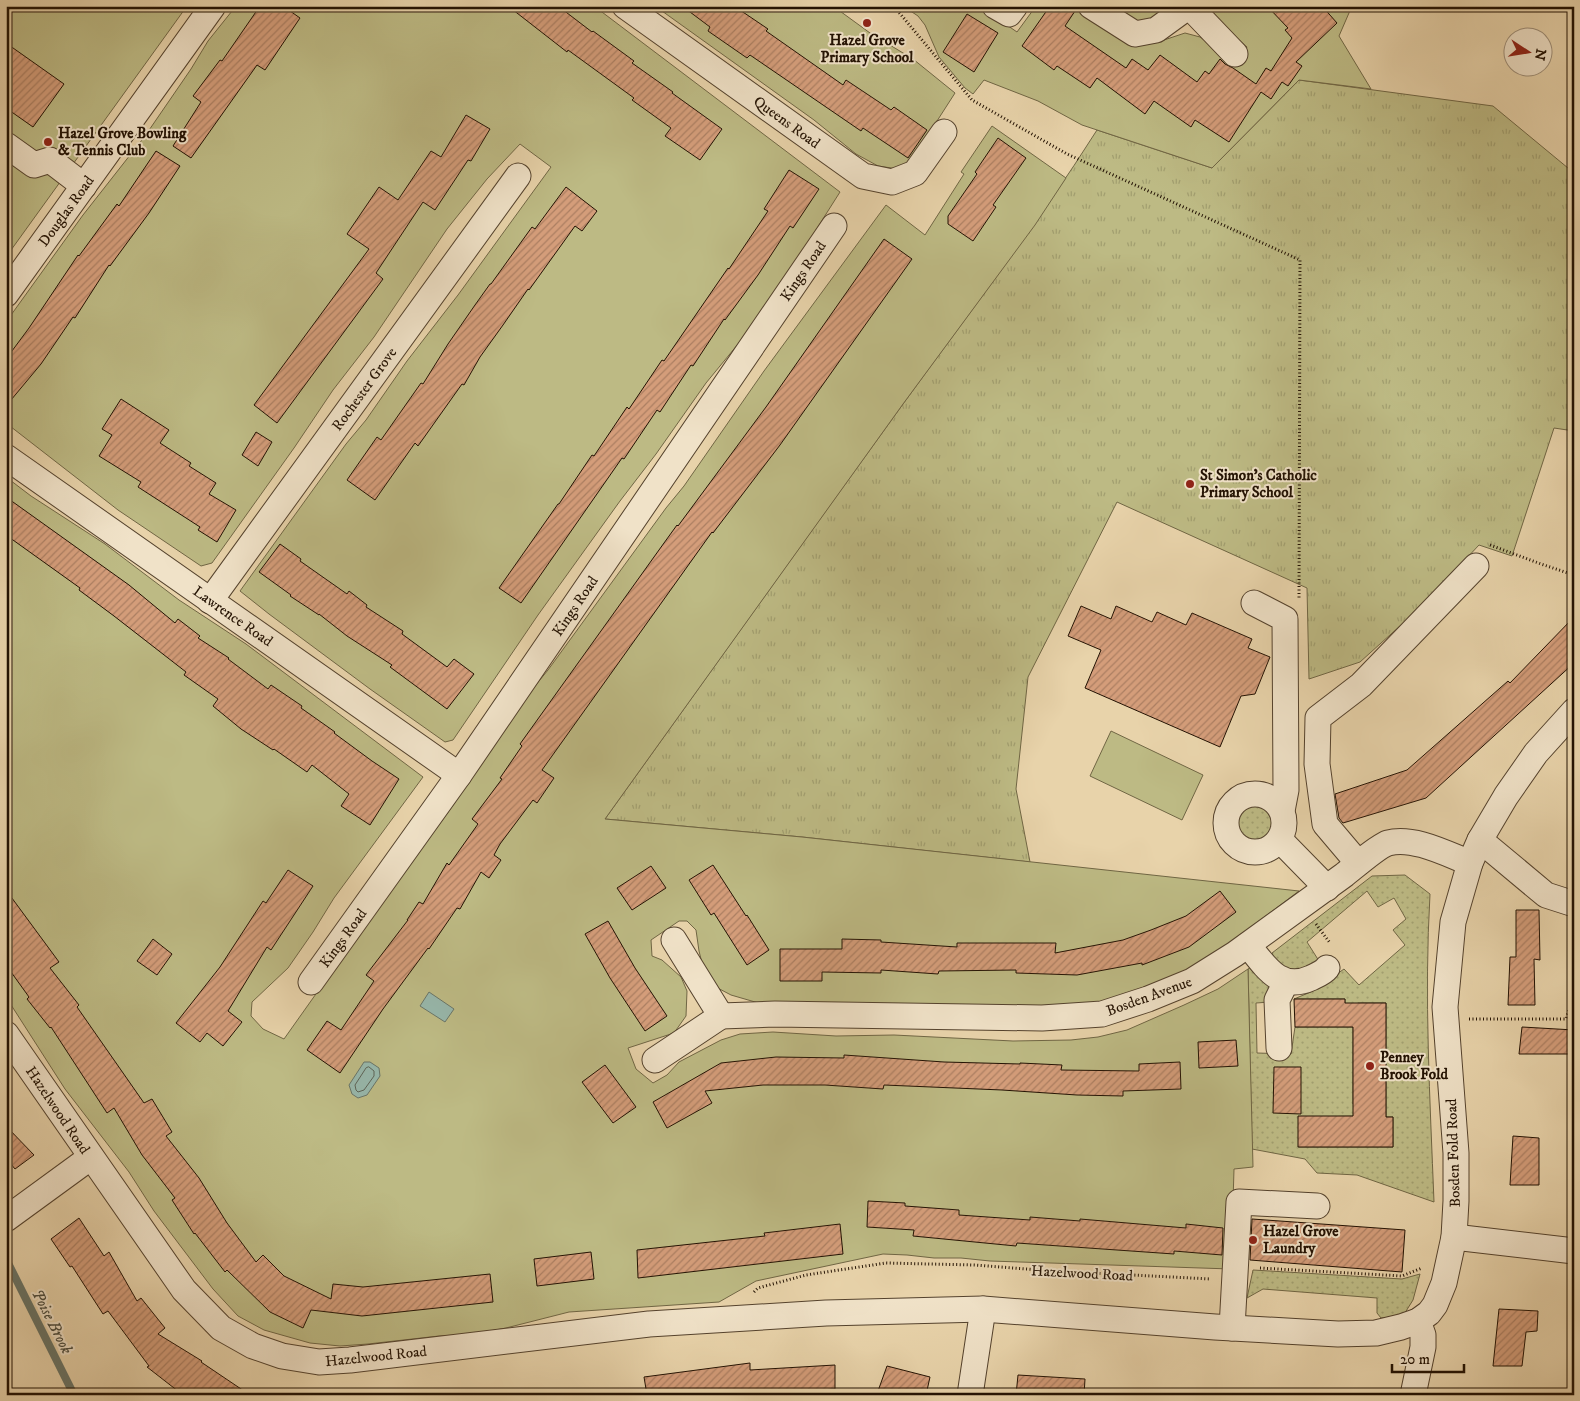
<svg xmlns="http://www.w3.org/2000/svg" width="1580" height="1401" font-family="'IM FELL DW Pica',serif">
	<style>
		.grass { fill: url(#grass-dots); stroke: #706644 }
		.park { fill: url(#park-tufts); stroke: #706644 }
		.garden { fill: #bdba84; stroke: #706644 }
		.water { fill: #97b7ab; stroke: #697568 }
		.lines { fill: none; stroke-linecap: round; stroke-linejoin: round }
		.shore { stroke: #5d6457; stroke-width: 1 }
		.stream { stroke: #697568; stroke-width: 8 }
		.building { fill: url(#building-hatch); stroke: #231203 }
		.minor-casing { stroke: #54422d; stroke-width: 27 }
		.path { stroke: #231203; stroke-width: 3; stroke-dasharray: 1 2.5; stroke-linecap: butt }
		.minor { stroke: #f0e2c8; stroke-width: 25 }
		.poi-dot { fill: #8f2418; stroke: #f0e2c8; stroke-width: 2 }
		.labels { text-anchor: middle; stroke-width: 4; stroke-linejoin: round; paint-order: stroke }
		.poi-label { font-size: 15px; font-weight: bold; fill: #231203; stroke: #f0e2c8; text-anchor: start }
		.street-label { font-size: 15px; fill: #231203; stroke: #f0e2c8 }
		.water-label { font-size: 16px; font-style: italic; fill: #4c4c3e; stroke: #f0e2c8 }
	</style>
	<defs>
		<pattern id="grass-dots" width="8" height="8" patternUnits="userSpaceOnUse" patternTransform="scale(1.25)"><rect width="8" height="8" fill="#bdba84"/><path d="M2 2h.1M6 6h.1" fill="none" stroke="#a29f70" stroke-width="1.8" stroke-linecap="round"/></pattern>
		<pattern id="park-tufts" width="24" height="20" patternUnits="userSpaceOnUse" patternTransform="scale(1.25)"><rect width="24" height="20" fill="#bdba84"/><path d="M3 7l-1-3M5 7V3M7 7l1-3M15 17l-1-3M17 17v-4M19 17l1-3" fill="none" stroke="#a29f70"/></pattern>
		<pattern id="building-hatch" width="6" height="6" patternUnits="userSpaceOnUse" patternTransform="scale(1.25)"><rect width="6" height="6" fill="#d49d7a"/><path d="M-1 1l2-2M0 6l6-6M5 7l2-2" fill="none" stroke="#ac7f62"/></pattern>
	</defs>
	<rect width="100%" height="100%" fill="#e8d3aa"/>
	<filter id="stains"><feTurbulence type="fractalNoise" baseFrequency=".004" numOctaves="4"/><feColorMatrix values="0 0 0 0 .2 0 0 0 0 .09 0 0 0 0 .02 0 0 0 .5 -.17"/></filter>
	<radialGradient id="worn" r=".72"><stop offset=".6" stop-color="#630" stop-opacity="0"/><stop offset="1" stop-color="#630" stop-opacity=".3"/></radialGradient>
	<g class="grass">
		<circle cx="1256" cy="822" r="20"/>
		<path d="M1405,875L1430,894C1424,997 1430,1099 1434,1202L1357,1175L1317,1173L1305,1159L1252,1149L1248,969L1256,964L1274,985L1270,1002L1256,1003L1257,1053L1291,1054L1295,1027H1353V1104L1369,1116L1299,1117V1147H1393V1117H1386V1003H1358L1345,1013V999H1294L1313,991L1344,969L1359,985L1405,945L1393,930L1406,919L1394,898L1378,907L1367,891L1307,942L1319,961L1302,975L1281,974L1272,953L1372,876Z"/>
		<polygon points="1253,1270 1402,1279 1420,1274 1413,1300 1403,1316 1381,1318 1377,1313 1377,1298 1263,1289 1247,1298"/>
	</g>
	<path class="park" d="M1299,80L1493,106L1574,173V431L1554,428L1512,556L1479,545L1421,607L1360,662L1309,679L1307,588L1117,502L1028,677L1016,789L1030,862L802,837L605,819C704,681 803,542 903,404C969,313 1037,225 1097,130L1212,168Z"/>
	<g class="garden">
		<polygon points="6,6 187,6 6,257"/>
		<polygon points="236,6 594,6 840,192 807,244 743,338 706,383 656,454 620,501 538,615 453,740 445,742 370,689 269,614 240,591 346,444 366,420 407,361 458,295 551,167 520,144 487,179 447,229 374,337 333,390 294,448 212,563 201,566 118,510 6,423 6,322 83,215 145,136 191,69 208,41"/>
		<polygon points="655,6 833,6 870,33 913,59 955,93 910,163 898,169 878,166 856,154 814,120"/>
		<polygon points="903,6 979,6 1017,32 1036,6 1076,6 1094,18 1161,41 1185,33 1200,37 1238,64 1247,47 1229,31 1206,6 1352,6 1339,36 1371,89 1299,80 1212,168 1082,125 1038,101 984,80 973,94 965,88 939,57 925,25 918,16"/>
		<polygon points="1105,6 1167,6 1152,23 1135,27"/>
		<polygon points="992,126 1066,178 1035,225 903,404 605,819 802,837 1299,891 1199,966 1169,978 1103,1002 1035,1006 762,1004 731,995 712,985 703,967 699,951 696,930 687,921 679,921 651,940 652,956 662,960 681,977 687,991 686,1016 674,1033 628,1048 636,1069 653,1083 667,1075 679,1062 721,1040 740,1034 773,1032 836,1036 894,1035 1013,1041 1071,1040 1098,1037 1127,1030 1184,1005 1218,989 1248,969 1253,1167 1234,1169 1231,1269 990,1261 961,1258 934,1258 907,1255 883,1254 756,1281 719,1302 569,1312 506,1328 474,1334 439,1336 368,1344 340,1346 310,1343 264,1330 238,1316 213,1289 154,1211 129,1172 65,1089 6,997 6,477 31,496 105,544 179,600 246,644 423,777 334,898 313,932 288,968 252,1002 251,1016 263,1029 284,1039 340,960 451,808 530,692 548,670 666,508 684,486 764,371 886,205 925,235 964,174 961,172"/>
		<polygon points="1111,731 1203,775 1182,820 1090,776"/>
	</g>
	<g class="water">
		<polygon points="429,992 454,1009 445,1022 420,1006"/>
		<polygon points="364,1062 370,1062 379,1068 380,1076 367,1095 358,1098 352,1094 349,1085"/>
	</g>
	<g class="lines">
		<polygon class="shore" points="369,1067 374,1071 374,1076 364,1090 358,1092 356,1090 355,1085 366,1068"/>
		<polyline class="stream" points="6,1259 74,1395"/>
	</g>
	<g class="building">
		<polygon points="260,6 283,6 300,18 265,70 257,65 191,158 173,146 201,102 193,96 220,60 222,61"/>
		<polygon points="508,6 558,6 592,32 593,31 634,61 632,63 673,92 672,93 722,129 700,160 665,136 671,128 632,100 634,98 568,50 567,52"/>
		<polygon points="682,6 734,6 768,29 766,31 843,85 846,80 891,110 894,107 927,130 908,158 863,128 861,131 750,55 747,58 708,31 710,27"/>
		<polygon points="1050,6 1077,6 1077,8 1065,26 1126,68 1132,59 1148,70 1160,55 1197,82 1205,71 1209,74 1220,59 1225,64 1233,68 1256,84 1266,68 1271,71 1292,38 1285,30 1288,28 1267,6 1322,6 1337,23 1296,62 1302,66 1288,86 1282,82 1271,99 1261,92 1229,142 1195,120 1191,127 1154,101 1145,114 1097,78 1090,88 1057,66 1054,70 1022,46"/>
		<polygon points="967,14 998,33 974,72 943,52"/>
		<polygon points="6,43 64,84 33,127 6,108"/>
		<polygon points="466,115 490,129 471,161 468,160 435,210 423,202 376,273 383,279 277,423 254,405 369,249 347,234 379,187 398,200 431,151 441,157"/>
		<polygon points="998,138 1026,158 993,205 996,207 973,241 948,224 948,216 977,174 975,172"/>
		<polygon points="156,151 180,166 149,213 110,266 109,265 75,318 73,317 41,364 6,406 6,359 29,328 78,255 79,256 117,204 119,206"/>
		<polygon points="789,170 819,189 793,228 790,226 758,275 725,320 724,319 693,366 691,365 660,412 657,410 624,459 622,458 521,603 499,588 558,504 559,504 592,455 594,456 627,407 629,409 662,360 664,361 728,268 729,269 768,211 764,209"/>
		<polygon points="566,187 597,211 582,231 575,226 529,290 528,289 503,325 480,357 464,385 462,384 418,446 415,443 375,500 347,480 377,437 381,440 421,383 423,384 448,344 475,305 490,284 491,284 532,227 535,229"/>
		<polygon points="884,239 912,259 780,445 713,533 712,532 542,770 554,778 537,803 533,800 500,844 494,855 501,860 489,878 481,872 460,909 457,908 429,949 428,948 383,1009 340,1073 307,1050 327,1021 341,1030 374,981 366,975 408,920 407,920 419,902 423,904 447,863 449,865 478,824 472,819 502,779 500,778 522,746 520,744 664,543 677,525 678,526 766,407"/>
		<polygon points="121,399 169,430 160,443 191,463 189,466 216,483 209,494 236,510 217,542 198,530 200,527 138,487 141,482 99,456 112,435 102,429"/>
		<polygon points="256,432 272,442 258,466 242,455"/>
		<polygon points="6,497 129,585 175,623 178,619 200,636 198,638 229,658 228,659 268,689 271,685 302,706 301,708 335,732 334,733 372,761 399,779 370,825 341,806 349,794 312,765 307,772 274,749 273,750 241,729 213,706 218,699 184,675 186,672 114,616 79,590 80,588 6,535"/>
		<polygon points="280,544 301,559 300,561 347,594 349,591 367,605 366,607 403,631 402,634 447,667 454,659 474,674 447,709 390,667 392,665 347,636 319,614 319,615 290,596 291,595 259,572"/>
		<polygon points="1081,606 1111,619 1116,606 1152,622 1157,612 1186,625 1192,613 1252,639 1248,648 1270,657 1255,694 1241,696 1220,747 1085,688 1101,650 1068,636"/>
		<polygon points="1574,617 1574,663 1426,798 1343,823 1339,818 1335,794 1407,770 1508,681 1510,683"/>
		<polygon points="713,865 746,916 747,915 769,950 747,965 714,913 711,915 689,880"/>
		<polygon points="651,866 666,888 632,910 617,888"/>
		<polygon points="288,870 313,886 271,950 267,947 228,1011 242,1022 223,1046 207,1033 200,1042 176,1023 220,967 263,901 266,903"/>
		<polygon points="6,890 59,962 50,968 79,1005 77,1007 144,1103 152,1099 172,1132 166,1136 199,1178 227,1223 256,1262 263,1255 284,1276 331,1299 333,1284 363,1287 490,1274 493,1302 362,1316 311,1310 303,1328 270,1312 227,1270 225,1272 195,1233 194,1234 172,1200 175,1198 142,1155 114,1108 107,1113 51,1027 50,1028 27,999 29,997 6,965"/>
		<polygon points="1220,891 1236,912 1189,947 1142,965 1142,963 1077,975 1016,973 1016,970 939,971 938,974 881,970 881,973 822,972 822,981 780,981 780,949 842,949 842,939 881,940 881,942 957,947 957,943 1056,943 1055,953 1123,940 1151,930 1186,916"/>
		<polygon points="1516,910 1539,910 1540,960 1534,959 1535,1005 1508,1005 1510,957 1516,957"/>
		<polygon points="608,921 635,968 667,1016 645,1031 610,978 585,934"/>
		<polygon points="153,939 172,954 157,975 137,961"/>
		<polygon points="1294,999 1345,999 1345,1003 1386,1003 1386,1117 1393,1117 1393,1147 1298,1147 1298,1116 1353,1116 1353,1027 1295,1027"/>
		<polygon points="1522,1027 1574,1030 1574,1054 1519,1054"/>
		<polygon points="1236,1040 1238,1066 1199,1068 1198,1042"/>
		<polygon points="844,1055 944,1062 1020,1064 1020,1063 1062,1065 1061,1070 1139,1071 1139,1064 1180,1062 1181,1089 1123,1091 1123,1096 1077,1095 1002,1090 884,1085 883,1089 825,1085 763,1085 705,1091 712,1103 667,1128 653,1102 721,1063 776,1057 844,1058"/>
		<polygon points="605,1065 636,1107 613,1123 582,1082"/>
		<polygon points="1274,1067 1301,1067 1301,1114 1273,1113"/>
		<polygon points="6,1126 34,1155 15,1169 6,1158"/>
		<polygon points="1513,1136 1539,1138 1539,1185 1510,1185"/>
		<polygon points="868,1201 905,1203 905,1206 959,1210 959,1215 1030,1220 1030,1217 1080,1221 1080,1219 1186,1228 1186,1224 1223,1228 1222,1255 1174,1251 1174,1254 1017,1243 1016,1246 913,1236 914,1230 867,1227"/>
		<polygon points="79,1218 104,1256 109,1252 137,1301 141,1298 165,1328 158,1334 202,1361 201,1362 250,1395 183,1395 147,1367 149,1366 108,1311 103,1314 72,1266 70,1267 51,1239"/>
		<polygon points="1252,1219 1405,1230 1402,1272 1250,1260"/>
		<polygon points="840,1224 843,1254 638,1278 637,1250 765,1236 764,1233"/>
		<polygon points="591,1252 594,1279 537,1286 534,1259"/>
		<polygon points="1499,1309 1538,1311 1537,1331 1526,1332 1522,1366 1493,1366"/>
		<polygon points="750,1363 750,1370 835,1365 835,1389 778,1393 778,1391 740,1395 647,1395 644,1377"/>
		<polygon points="887,1366 930,1377 926,1395 891,1395 878,1391"/>
		<polygon points="1018,1375 1085,1379 1084,1395 1016,1395"/>
	</g>
	<g class="lines">
		<g class="minor-casing">
			<g id="minor">
				<polyline points="625,6 863,176 892,182 915,173 944,132"/>
				<polyline points="995,6 1009,14 1015,6"/>
				<polyline points="1091,6 1135,34 1156,30 1189,6"/>
				<polyline points="1189,6 1235,54"/>
				<polyline points="6,145 34,165 50,160 84,186"/>
				<polyline points="6,294 213,6"/>
				<polyline points="6,457 459,775"/>
				<polyline points="210,601 518,176"/>
				<polyline points="1254,603 1285,619 1286,790 1282,811"/>
				<circle cx="1255" cy="823" r="29"/>
				<polyline points="1280,840 1327,888"/>
				<polyline points="1480,840 1546,895 1574,904"/>
				<polyline points="1358,863 1325,824 1317,764 1318,718 1361,685 1476,566"/>
				<path d="M674,940L721,1016L775,1014L1042,1018L1102,1014L1148,999L1192,981L1235,954L1344,875C1353,868 1378,846 1388,843C1413,836 1447,854 1470,863"/>
				<path d="M1248,945C1265,966 1280,992 1311,978C1317,975 1323,973 1327,968"/>
				<polyline points="311,982 459,775 834,226"/>
				<polyline points="6,1034 184,1290 221,1328 253,1346 282,1356 319,1362 350,1360 649,1324 826,1313 983,1309 1215,1327 1338,1334 1376,1333 1401,1327 1418,1321 1429,1313 1435,1305 1444,1283 1454,1237 1456,1201 1456,1153 1445,1007 1453,922 1470,863 1480,840 1506,796 1536,753 1574,711"/>
				<polyline points="1279,1048 1277,1000 1286,982"/>
				<polyline points="655,1060 721,1016"/>
				<polyline points="6,1219 91,1157"/>
				<polyline points="1454,1237 1574,1251"/>
				<polyline points="1232,1328 1239,1202 1317,1206"/>
				<polyline points="970,1395 983,1309"/>
				<polyline points="1413,1395 1423,1347 1423,1335 1418,1321"/>
			</g>
		</g>
		<g class="path">
			<polyline points="897,10 972,100 1067,154 1300,260 1299,598"/>
			<polyline points="1490,545 1541,564 1574,575"/>
			<polyline points="1316,924 1330,943"/>
			<polyline points="1469,1019 1566,1019 1574,993"/>
			<polyline points="1260,1268 1402,1276 1422,1268"/>
			<polyline points="754,1292 758,1288 806,1275 886,1263 974,1265 1053,1271 1211,1279"/>
		</g>
		<use href="#minor" class="minor"/>
	</g>
	<g class="poi-dot">
		<circle cx="867" cy="23" r="5"/>
		<circle cx="48" cy="142" r="5"/>
		<circle cx="1190" cy="484" r="5"/>
		<circle cx="1370" cy="1066" r="5"/>
		<circle cx="1253" cy="1240" r="5"/>
	</g>
	<g class="labels">
		<g class="poi-label">
			<text x="867" y="45" text-anchor="middle">Hazel Grove<tspan x="867" dy="17">Primary School</tspan></text>
			<text x="58" y="138">Hazel Grove Bowling<tspan x="58" dy="17">&amp; Tennis Club</tspan></text>
			<text x="1200" y="480">St Simon's Catholic<tspan x="1200" dy="17">Primary School</tspan></text>
			<text x="1380" y="1062">Penney<tspan x="1380" dy="17">Brook Fold</tspan></text>
			<text x="1263" y="1236">Hazel Grove<tspan x="1263" dy="17">Laundry</tspan></text>
		</g>
		<g class="street-label">
			<text transform="translate(787 122) rotate(36)" y="5">Queens Road</text>
			<text transform="translate(66 211) rotate(-54)" y="5">Douglas Road</text>
			<text transform="translate(803 271) rotate(-56)" y="5">Kings Road</text>
			<text transform="translate(364 389) rotate(-54)" y="5">Rochester Grove</text>
			<text transform="translate(575 606) rotate(-56)" y="5">Kings Road</text>
			<text transform="translate(233 616) rotate(35)" y="5">Lawrence Road</text>
			<text transform="translate(343 938) rotate(-54)" y="5">Kings Road</text>
			<text transform="translate(1149 996) rotate(-20)" y="5">Bosden Avenue</text>
			<text transform="translate(58 1110) rotate(56)" y="5">Hazelwood Road</text>
			<text transform="translate(1453 1153) rotate(-92)" y="5">Bosden Fold Road</text>
			<text transform="translate(1082 1273) rotate(3)" y="5">Hazelwood Road</text>
			<text transform="translate(376 1356) rotate(-6)" y="5">Hazelwood Road</text>
		</g>
		<g class="water-label">
			<text transform="translate(53 1321) rotate(63)" y="6">Poise Brook</text>
		</g>
	</g>
	<rect width="1580" height="1401" fill="none" stroke="#e8d3aa" stroke-width="25"/>
	<rect x="8" y="8" width="1565" height="1386" fill="none" stroke="#231203" stroke-width="2.5"/>
	<rect x="12" y="12" width="1555" height="1376" fill="none" stroke="#231203"/>
	<g transform="translate(1528 52) rotate(102)"><circle r="24" fill="#f0e2c8" stroke="#9e8f79"/>
	<path d="M0-4L9 19L0 12L-9 19Z" fill="#8f2418"/>
	<text y="-8" font-size="14" font-weight="bold" text-anchor="middle" fill="#231203">N</text>
	</g>
	<path d="M1392 1364v8h72v-8" fill="none" stroke="#231203" stroke-width="2.5"/>
	<text x="1400" y="1364" font-size="15" fill="#231203" stroke="#f0e2c8" stroke-width="4" paint-order="stroke">20 m</text>
	<rect width="100%" height="100%" filter="url(#stains)"/>
	<rect width="100%" height="100%" fill="url(#worn)"/>
</svg>
